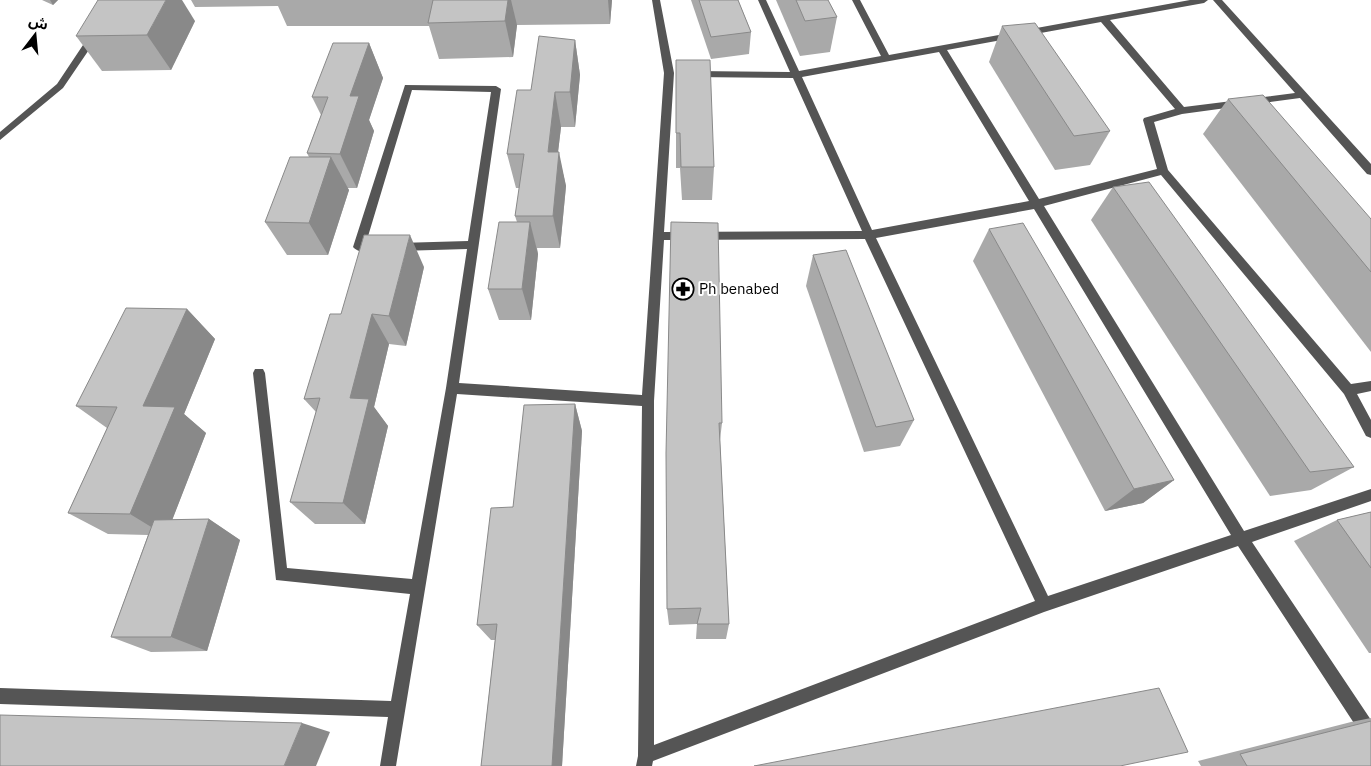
<svg xmlns="http://www.w3.org/2000/svg" width="1371" height="766" font-family="'IBM Plex Sans','Noto Sans Arabic',sans-serif">
	<style>
		.lines { fill: none; stroke-linecap: round; stroke-linejoin: round }
		.minor { fill: #555; fill-rule: evenodd }
		.wall { fill: #a9a9a9 }
		.shaded-wall { fill: #898989 }
		.building { fill: #c4c4c4; stroke: #898989 }
		.labels { text-anchor: middle; stroke-width: 4; stroke-linejoin: round; paint-order: stroke }
		.poi-label { font-size: 15px; fill: #000; stroke: #fff; text-anchor: start }
	</style>
	<rect width="100%" height="100%" fill="#fff"/>
	<g class="lines">
		<g class="minor">
			<path d="M652,0H660L674,73L664,232L862,231L793,78L694,77L689,74L694,71L790,72L758,0H766L799,71L881,56L852,0H860L889,55L1190,0H1208L1204,3L1110,20L1184,107L1295,93L1213,0H1222L1371,164V175L1367,174L1300,98L1182,114L1154,122L1168,170L1351,384L1371,381V391L1357,394L1371,420V438L1366,436L1344,394L1161,175L1044,206L1244,531L1371,489V501L1252,542L1371,720V742L1365,740L1238,546L1044,612L653,761L652,766H636L638,756L642,406L457,394L396,766H380L388,717L0,704V688L391,701L410,594L276,580L253,373L255,369H263L265,373L287,568L412,579L446,388L467,249L399,251L393,247L399,243L468,241L491,92L412,90L366,243H376L382,247C376,254 359,254 353,247L405,85L496,86L501,89L459,383L642,395L664,73ZM1101,22L1175,109L1144,118L1143,120L1157,169L1039,199L947,50ZM939,52L1029,201L872,230L802,77ZM1034,209L1231,535L1048,596L876,238ZM865,239L1035,601L654,745V401L664,240Z"/>
			<polygon points="94,32 99,35 63,88 0,140 0,132 57,84 91,33"/>
		</g>
	</g>
	<g class="wall">
		<polygon points="42,0 58,0 53,5"/>
		<polygon points="191,0 612,0 610,24 517,25 513,57 439,59 429,26 287,26 278,6 195,7"/>
		<polygon points="691,0 738,0 751,32 749,54 711,59"/>
		<polygon points="776,0 828,0 837,17 830,52 800,56"/>
		<polygon points="195,21 171,70 102,71 76,36"/>
		<polygon points="1002,26 1110,131 1090,165 1055,170 989,62"/>
		<polygon points="575,40 580,75 575,127 561,127 558,152 566,186 560,248 537,248 538,254 531,320 499,320 488,289 517,222 515,216 520,188 516,188 507,154 531,90"/>
		<polygon points="369,43 383,78 369,120 374,131 357,188 347,188 349,190 328,255 287,255 265,222 309,157 307,153 321,115 312,97"/>
		<polygon points="676,60 714,167 712,200 682,200 680,168 676,168"/>
		<polygon points="1228,99 1371,219 1371,352 1203,134"/>
		<polygon points="1113,187 1354,467 1311,490 1270,496 1091,220"/>
		<polygon points="671,222 722,423 720,440 729,624 726,639 696,639 697,624 669,625 667,609"/>
		<polygon points="989,229 1174,480 1143,503 1105,511 973,261"/>
		<polygon points="813,255 914,420 900,446 864,452 806,286"/>
		<polygon points="424,267 406,346 389,344 374,407 388,426 365,524 315,524 290,502 316,412 304,399 341,314"/>
		<polygon points="187,309 215,339 184,414 206,433 172,520 209,519 240,540 207,651 151,652 111,637 148,535 108,534 68,513 107,428 76,406"/>
		<polygon points="575,404 582,431 562,766 481,766 495,640 491,640 477,625 513,507"/>
		<polygon points="1371,512 1371,653 1369,653 1294,541 1337,520"/>
		<polygon points="1371,718 1371,766 1201,766 1198,761 1351,722"/>
	</g>
	<g class="shaded-wall">
		<polygon points="50,0 58,0 53,5"/>
		<polygon points="166,0 182,0 195,21 171,70 147,35"/>
		<polygon points="508,0 511,0 517,25 513,57 505,21"/>
		<polygon points="608,0 612,0 610,24"/>
		<polygon points="575,40 580,75 575,127 570,92"/>
		<polygon points="369,43 383,78 369,120 374,131 357,188 340,154 350,96"/>
		<polygon points="555,92 561,127 554,186 548,152"/>
		<polygon points="559,152 566,186 560,248 553,216"/>
		<polygon points="331,157 349,190 328,255 309,223"/>
		<polygon points="530,222 538,254 531,320 522,289"/>
		<polygon points="410,235 424,267 406,346 389,316"/>
		<polygon points="187,309 215,339 184,414 206,433 166,536 130,514 143,406"/>
		<polygon points="372,314 389,344 374,407 388,426 365,524 343,503 350,398"/>
		<polygon points="575,404 582,431 562,766 552,766"/>
		<polygon points="1174,480 1143,503 1105,511 1134,489"/>
		<polygon points="209,519 240,540 207,651 171,637"/>
		<polygon points="302,723 330,732 316,766 284,766"/>
	</g>
	<g class="building">
		<polygon points="98,0 166,0 147,35 76,36"/>
		<polygon points="433,0 508,0 505,21 428,23"/>
		<polygon points="699,0 738,0 751,32 711,37"/>
		<polygon points="796,0 828,0 837,17 805,21"/>
		<polygon points="1035,23 1110,131 1074,136 1002,26"/>
		<polygon points="539,36 575,40 570,92 555,92 548,152 559,152 553,216 515,216 524,154 507,154 517,90 531,90"/>
		<polygon points="333,43 369,43 350,96 359,96 340,154 307,153 328,97 312,97"/>
		<polygon points="676,60 710,60 714,167 681,167 680,133 676,133"/>
		<polygon points="1263,95 1371,219 1371,272 1228,99"/>
		<polygon points="290,157 331,157 309,223 265,222"/>
		<polygon points="1149,182 1354,467 1310,472 1113,187"/>
		<polygon points="499,222 530,222 522,289 488,289"/>
		<polygon points="671,222 718,223 722,423 719,423 729,624 697,624 701,608 667,609 666,453"/>
		<polygon points="1023,223 1174,480 1134,489 989,229"/>
		<polygon points="364,235 410,235 389,316 372,314 350,398 369,399 343,503 290,502 320,398 304,399 330,314 341,314"/>
		<polygon points="846,250 914,420 876,427 813,255"/>
		<polygon points="126,308 187,309 143,406 175,407 130,514 68,513 117,407 76,406"/>
		<polygon points="575,404 552,766 481,766 497,624 477,625 491,508 513,507 524,405"/>
		<polygon points="1371,512 1371,568 1337,520"/>
		<polygon points="209,519 171,637 111,637 154,520"/>
		<polygon points="1159,688 1188,752 1120,766 754,766"/>
		<polygon points="0,715 302,723 284,766 0,766"/>
		<polygon points="1371,721 1371,766 1247,766 1240,754"/>
	</g>
	<defs>
		<g id="pharmacy-ring" transform="scale(1.125)"><circle r="9.5" fill="#fff" stroke="#000" stroke-width="1.5"/><path d="M-2-6h4v4h4v4h-4v4h-4v-4h-4v-4h4Z" fill="#000"/></g>
	</defs>
	<g fill-rule="evenodd">
		<use href="#pharmacy-ring" x="683" y="289"/>
	</g>
	<g class="labels">
		<g class="poi-label">
			<text x="699" y="294">Ph benabed</text>
		</g>
	</g>
	<g transform="translate(35 35) rotate(16)" stroke="#ffffff" stroke-width="4" paint-order="stroke">
	<path d="M0-4L9 19L0 12L-9 19Z" fill="#000000"/>
	<text y="-8" font-size="14" font-weight="bold" text-anchor="middle" fill="#000000">ش</text>
	</g>
</svg>
